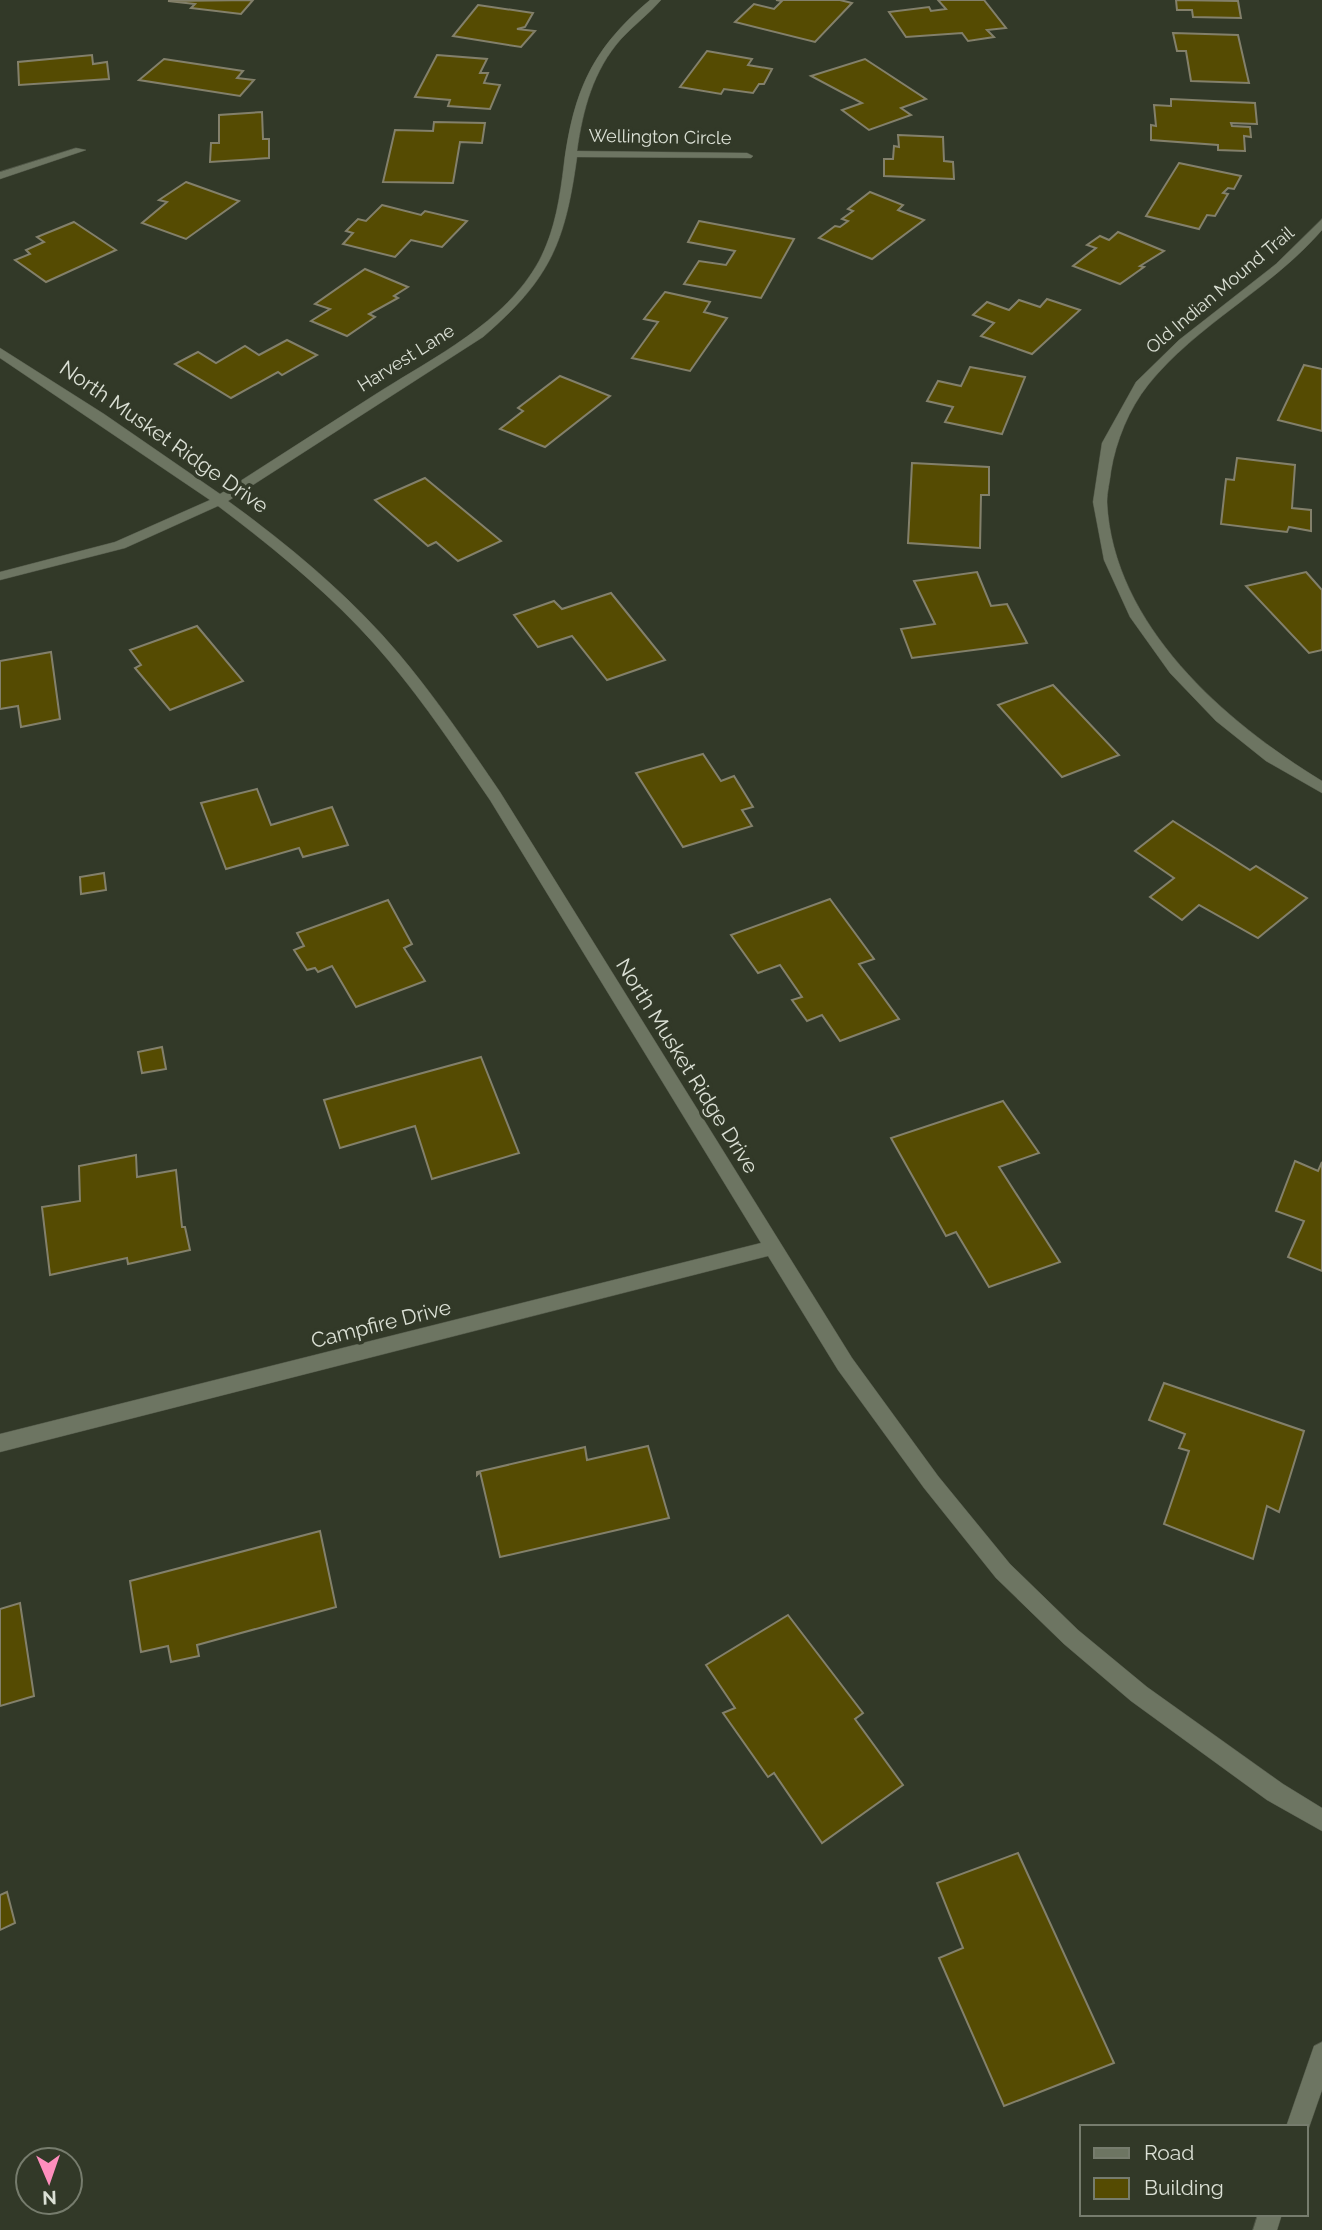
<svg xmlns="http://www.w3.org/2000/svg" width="1322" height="2230" font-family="Raleway,sans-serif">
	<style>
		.building { fill: #554b02; stroke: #83806b; stroke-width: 2 }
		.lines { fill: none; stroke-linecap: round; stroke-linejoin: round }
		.minor-casing { stroke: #505647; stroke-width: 1 }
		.minor { fill: #6d7562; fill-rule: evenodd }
		.labels { text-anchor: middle; stroke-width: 7; stroke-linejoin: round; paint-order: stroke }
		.far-street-label { font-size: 18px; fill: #dbe0d5; stroke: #323928 }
		.street-label { font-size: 21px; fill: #dbe0d5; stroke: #323928 }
	</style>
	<rect width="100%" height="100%" fill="#323928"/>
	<g class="building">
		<polygon points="253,0 241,14 191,8 195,4 168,1"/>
		<polygon points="776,0 840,0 852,3 815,42 735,22 754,4 774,9 782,1"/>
		<polygon points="938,0 984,0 1006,28 987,30 994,37 968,41 962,33 906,37 889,12 929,7 931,11 946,9"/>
		<polygon points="1176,0 1238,1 1241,18 1193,17 1192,10 1177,10"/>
		<polygon points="478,5 533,13 525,27 517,29 535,31 521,47 453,36"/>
		<polygon points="1173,33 1238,35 1249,83 1191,81 1186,51 1177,51"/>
		<polygon points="707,51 752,59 748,65 772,69 764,84 759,84 753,93 724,89 721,94 680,87"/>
		<polygon points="92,55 93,64 107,62 109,79 19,85 18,62"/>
		<polygon points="437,55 487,59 480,73 488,73 484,83 500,85 490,109 448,106 450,100 415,97"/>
		<polygon points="164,59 243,71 237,78 254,80 240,96 139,80"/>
		<polygon points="865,59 926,99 901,108 911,115 869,130 842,110 862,103 811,76"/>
		<polygon points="1171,99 1255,103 1257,124 1231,123 1232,126 1250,127 1251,137 1244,136 1245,151 1218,150 1218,145 1151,140 1151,125 1156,126 1154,105 1171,106"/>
		<polygon points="262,112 263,139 269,139 269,158 210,162 211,143 219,143 219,115"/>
		<polygon points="434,122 485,123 482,143 460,142 453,183 383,182 395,130 433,131"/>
		<polygon points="898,135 943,137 944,161 953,162 954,179 884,176 884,159 893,159 894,146 899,147"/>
		<polygon points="1179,163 1241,176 1234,189 1228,188 1223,193 1228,194 1215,216 1207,215 1199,229 1146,216"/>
		<polygon points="186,182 239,201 186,239 142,223 167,202 159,200"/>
		<polygon points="870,192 903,205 898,210 924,220 872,259 819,238 835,226 840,227 848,221 842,219 853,211 848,209"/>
		<polygon points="382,205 421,215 425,211 467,221 442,247 411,240 395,257 343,244 353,233 346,231 358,219 366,221"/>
		<polygon points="699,221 794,239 761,298 684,284 699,261 726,265 735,251 688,242"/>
		<polygon points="74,222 116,250 46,282 15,260 30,254 26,250 44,242 37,237"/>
		<polygon points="1118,232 1164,251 1140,266 1144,267 1120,284 1073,266 1096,248 1087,245 1100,236 1109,240"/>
		<polygon points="365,269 408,287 394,296 398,298 369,314 375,317 347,336 311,321 330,309 315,304"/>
		<polygon points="665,292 710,302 704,312 727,318 690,371 632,358 658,322 644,319"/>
		<polygon points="1047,299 1080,310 1032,354 981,336 994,323 973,315 987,302 1009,310 1019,300 1040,307"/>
		<polygon points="287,340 317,355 282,375 278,372 231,398 175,364 198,352 216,363 245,346 259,355"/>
		<polygon points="1304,365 1322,369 1322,431 1278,420"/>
		<polygon points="970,367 1025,377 1002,434 945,422 953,407 927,401 938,381 961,386"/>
		<polygon points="560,376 610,396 545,447 500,429 523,411 518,408"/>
		<polygon points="1237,458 1295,465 1292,508 1311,510 1311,531 1289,527 1287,532 1221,524 1226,479 1234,480"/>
		<polygon points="912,463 989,467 989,495 981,495 980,548 908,543"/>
		<polygon points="425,478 501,541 458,561 436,542 428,546 375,500"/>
		<polygon points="977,572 991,606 1007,604 1027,643 912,658 901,629 935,624 914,581"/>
		<polygon points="1306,572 1322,590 1322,650 1309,653 1246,586"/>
		<polygon points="611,593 665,660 607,680 572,636 538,647 514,615 554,601 562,609"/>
		<polygon points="197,626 243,681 170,710 135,668 141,665 130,650"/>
		<polygon points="51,652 60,719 21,727 18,706 0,709 0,661"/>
		<polygon points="1053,685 1119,755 1062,777 998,705"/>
		<polygon points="703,754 721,781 734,776 753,807 742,810 752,826 683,847 636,773"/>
		<polygon points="257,789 271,825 332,807 348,845 303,857 299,848 226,869 201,803"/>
		<polygon points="1173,821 1250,870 1256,866 1307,898 1258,938 1199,905 1182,920 1150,897 1174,878 1135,851"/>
		<polygon points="104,873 106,890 81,894 80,877"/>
		<polygon points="830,899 874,959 859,964 899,1019 840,1041 822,1015 807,1021 792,1000 802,997 780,965 758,973 731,935"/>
		<polygon points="388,900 412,944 404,948 425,981 356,1007 332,966 318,972 315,968 307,970 294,950 304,946 297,933"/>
		<polygon points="162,1047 166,1069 142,1073 138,1052"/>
		<polygon points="481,1057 519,1153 432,1179 415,1126 340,1148 324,1100"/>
		<polygon points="1003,1101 1039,1153 999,1167 1060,1262 989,1287 956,1232 946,1236 891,1138"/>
		<polygon points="136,1155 137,1177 176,1170 182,1227 185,1227 190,1250 128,1264 127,1258 50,1275 42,1207 80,1201 79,1166"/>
		<polygon points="1295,1161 1318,1171 1322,1162 1322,1271 1288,1257 1304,1221 1276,1211"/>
		<polygon points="1164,1383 1304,1431 1279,1512 1267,1506 1253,1559 1164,1524 1189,1451 1179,1448 1185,1434 1149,1420"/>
		<polygon points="648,1446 669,1518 500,1557 480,1472 477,1475 477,1472 585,1447 587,1460"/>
		<polygon points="320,1531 336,1607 197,1645 199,1656 171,1662 168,1646 141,1652 130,1581"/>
		<polygon points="20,1603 34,1696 0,1706 0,1609"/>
		<polygon points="788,1615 863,1713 855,1719 903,1785 822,1843 774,1773 768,1777 723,1713 735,1708 706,1665"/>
		<polygon points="1018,1853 1114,2063 1004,2106 939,1958 963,1948 937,1883"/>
		<polygon points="7,1892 15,1923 0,1930 0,1895"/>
	</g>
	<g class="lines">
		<g class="minor-casing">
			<g id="minor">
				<path d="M650,0H661C649,14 634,25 621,39C593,71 583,109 577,151L747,153L753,156L751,158L577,157C565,244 550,279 483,337L228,501C290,546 350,596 399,654C436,698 468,745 500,792L852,1358L938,1476L1010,1564L1078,1630L1147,1687L1283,1784L1322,1808V1831L1267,1800L1131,1701L1064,1644L996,1578L924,1488L838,1370L768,1256L0,1452V1434L761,1243L490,800C457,752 426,705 389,661C340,602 279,552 218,506L125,548L0,580V572L115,542L210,500L0,358V348L104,414L220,494C272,461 324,427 376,394C434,357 505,323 539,261C555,231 560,197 564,164C574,90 592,49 650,0Z"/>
				<polygon points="76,148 86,150 0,179 0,172"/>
				<path d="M1322,219V230C1271,289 1197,324 1148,385C1129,409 1116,441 1111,471C1110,481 1107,492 1107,502C1113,625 1225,722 1322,781V793L1266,761L1216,721L1170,673L1130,617L1104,560L1093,502L1102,443L1136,382L1179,340L1276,264Z"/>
				<polygon points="1322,2042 1322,2090 1306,2136 1306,2127 1286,2127 1314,2046"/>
				<polygon points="1258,2214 1282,2214 1277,2230 1253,2230"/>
			</g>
		</g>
		<use href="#minor" class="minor"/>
	</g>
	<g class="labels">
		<g class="far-street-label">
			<text transform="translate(660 137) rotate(1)" y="6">Wellington Circle</text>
			<text transform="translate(1220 290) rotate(-40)" y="6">Old Indian Mound Trail</text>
			<text transform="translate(406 358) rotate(-32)" y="6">Harvest Lane</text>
		</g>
		<g class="street-label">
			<text transform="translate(164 437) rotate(35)" y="7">North Musket Ridge Drive</text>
			<text transform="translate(687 1066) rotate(58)" y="7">North Musket Ridge Drive</text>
			<text transform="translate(381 1324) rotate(-14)" y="7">Campfire Drive</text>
		</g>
	</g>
	<rect x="1080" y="2125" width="228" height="91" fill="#323928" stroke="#767c6d" stroke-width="2"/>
	<rect x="1094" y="2148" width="35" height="10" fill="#6d7562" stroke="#767c6d" stroke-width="2"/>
	<text x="1144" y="2160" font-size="21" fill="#dbe0d5">Road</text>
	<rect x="1094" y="2178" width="35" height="21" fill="#554b02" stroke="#767c6d" stroke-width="2"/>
	<text x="1144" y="2195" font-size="21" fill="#dbe0d5">Building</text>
	<g transform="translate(49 2181) rotate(178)"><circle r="33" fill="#323928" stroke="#767c6d" stroke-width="2"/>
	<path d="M0-5L12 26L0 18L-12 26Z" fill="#fe8ebd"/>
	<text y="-10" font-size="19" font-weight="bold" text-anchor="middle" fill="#dbe0d5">N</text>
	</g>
</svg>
